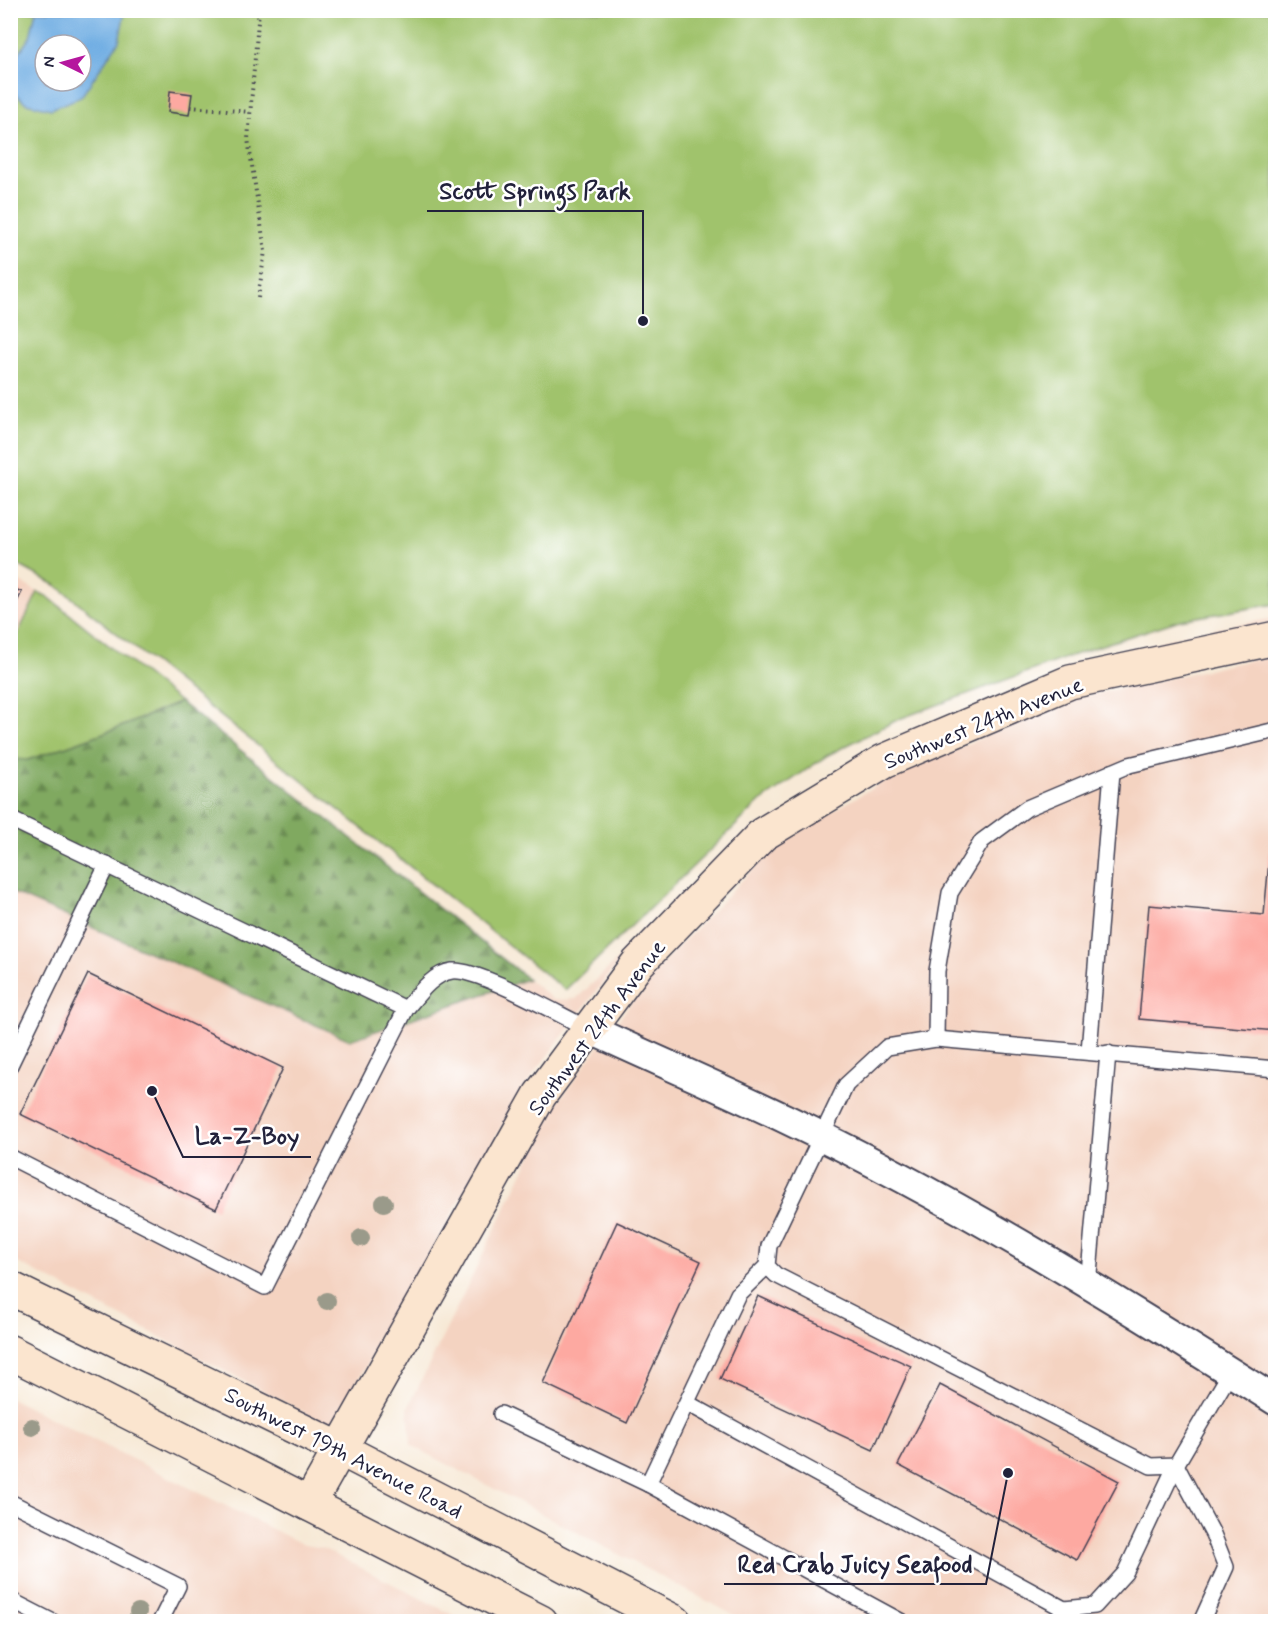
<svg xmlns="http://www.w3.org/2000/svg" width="1286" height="1632" font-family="Mynerve,sans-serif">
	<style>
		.built { fill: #f4d3c1 }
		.green { fill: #a0c36c; stroke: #617254; stroke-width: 1.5; fill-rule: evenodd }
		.forest { fill: url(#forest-firs); stroke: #51664e; stroke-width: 1.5 }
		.water { fill: #71aee3; stroke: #4a688f; stroke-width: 1.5; fill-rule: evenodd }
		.building { fill: #fda9a1 }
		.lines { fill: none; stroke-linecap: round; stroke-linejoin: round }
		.lane-casing { stroke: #424052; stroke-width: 18 }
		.street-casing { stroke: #424052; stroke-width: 32 }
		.secondary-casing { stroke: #424052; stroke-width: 36 }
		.path { stroke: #424052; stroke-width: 4; stroke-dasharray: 1.5 4.5; stroke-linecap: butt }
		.lane { stroke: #fff; stroke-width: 15 }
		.street { stroke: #fff; stroke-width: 28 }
		.secondary { stroke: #fbe5cf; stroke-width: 33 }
		.tree { fill: #9a9a8a }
		.labels { text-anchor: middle; stroke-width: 5; stroke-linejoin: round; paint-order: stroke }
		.street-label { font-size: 22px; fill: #22223b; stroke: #fff }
		.leader { fill: none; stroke: #22223b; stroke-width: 2 }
		.callout-dot { fill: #22223b; stroke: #fff; stroke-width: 2 }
		.callout-label { font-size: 24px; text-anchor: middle; font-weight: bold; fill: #22223b; stroke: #fff; stroke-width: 5; stroke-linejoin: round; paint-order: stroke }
	</style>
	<defs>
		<pattern id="forest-firs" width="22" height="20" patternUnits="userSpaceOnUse" patternTransform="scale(1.5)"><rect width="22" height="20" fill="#80a960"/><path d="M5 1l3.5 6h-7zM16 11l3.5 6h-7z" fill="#688950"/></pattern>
	</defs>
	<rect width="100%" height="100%" fill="#fff"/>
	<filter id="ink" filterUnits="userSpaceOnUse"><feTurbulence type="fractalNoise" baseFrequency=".0167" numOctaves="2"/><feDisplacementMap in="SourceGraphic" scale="12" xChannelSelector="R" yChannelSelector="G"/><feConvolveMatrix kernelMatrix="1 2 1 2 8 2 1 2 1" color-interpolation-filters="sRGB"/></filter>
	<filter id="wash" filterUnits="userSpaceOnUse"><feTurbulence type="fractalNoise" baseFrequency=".008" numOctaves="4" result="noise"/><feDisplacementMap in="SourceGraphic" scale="24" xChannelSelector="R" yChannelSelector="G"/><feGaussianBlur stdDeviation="1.35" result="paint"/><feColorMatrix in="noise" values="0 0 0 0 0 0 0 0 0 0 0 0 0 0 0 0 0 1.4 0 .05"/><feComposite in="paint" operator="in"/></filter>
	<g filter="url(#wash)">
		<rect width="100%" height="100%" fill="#f7e9d6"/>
		<g class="built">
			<polygon points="11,577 38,592 11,650"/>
			<polygon points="1275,618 1275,621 1108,658 1185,634"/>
			<polygon points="1275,655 1275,1621 745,1621 411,1445 408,1408 556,1104 653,973 775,846 894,775 1076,698"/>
			<polygon points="10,892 350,1040 528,979 554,1000 576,999 627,951 523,1088 332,1427 11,1259"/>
			<polygon points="10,1398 304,1545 322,1548 465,1621 11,1621"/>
		</g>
		<g class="green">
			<path d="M10,11H1275V604L1180,620L1093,648L899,719L828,755L760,802L565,990L57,586L11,561ZM45,45H81V81H45Z"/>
			<polygon points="38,592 48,597 180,702 123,726 28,760 11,759 10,650"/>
		</g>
		<polygon class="forest" points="180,702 528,979 350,1040 11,892 11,759 28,760 123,726"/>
		<path class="water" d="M36,11H125L119,41L81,97L51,109L26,103L11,90L12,63L30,37ZM45,45H81V81H45Z"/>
		<g id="blocks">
			<g class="building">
				<polygon points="170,91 192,94 189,115 168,112"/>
				<polygon points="10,587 22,592 10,616"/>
				<polygon points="1271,840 1276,841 1276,1031 1139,1019 1149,905 1264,915"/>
				<polygon points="88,974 283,1068 216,1209 20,1114"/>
				<polygon points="617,1222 701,1261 627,1423 543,1383"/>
				<polygon points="758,1296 911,1366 873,1450 720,1379"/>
				<polygon points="940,1385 1119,1481 1077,1560 898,1465"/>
			</g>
		</g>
	</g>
	<g filter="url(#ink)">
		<use href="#blocks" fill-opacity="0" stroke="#424052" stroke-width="1.5"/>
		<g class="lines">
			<g class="lane-casing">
				<g id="lane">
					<polyline points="10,819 406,1009"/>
					<polyline points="936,1039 937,971 950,893 982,841 1027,808 1129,765 1276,730"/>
					<polyline points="1089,1051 1112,772"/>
					<polyline points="10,1065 107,865"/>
					<path d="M10,1157L265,1287L406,1009C417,996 433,973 452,971C478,968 561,1016 589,1029"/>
					<polyline points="767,1266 738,1294 648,1484 902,1622"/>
					<polyline points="1088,1285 1108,1053"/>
					<polyline points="1230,1373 1176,1465 1151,1466 776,1275 767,1266 769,1246 846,1085 887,1047 936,1039 1276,1069"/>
					<polyline points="687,1403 1064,1609 1095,1606 1125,1573 1176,1465"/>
					<polyline points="501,1414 648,1484"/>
					<polyline points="1176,1465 1213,1534 1226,1567 1201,1622"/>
					<polyline points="10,1502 178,1586 160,1622"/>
					<polyline points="10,1600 53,1622"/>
				</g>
			</g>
			<g class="street-casing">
				<path id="street" d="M589,1029C654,1059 719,1087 784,1118C954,1199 1117,1300 1276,1401"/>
			</g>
			<g class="secondary-casing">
				<g id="secondary">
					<polyline points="10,1288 340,1449 675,1622"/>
					<polyline points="10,1352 541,1622"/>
					<polyline points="309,1504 540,1095 638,963 763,834 884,761 1070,682 1276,638"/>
				</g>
			</g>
			<g class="path">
				<polyline points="190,107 250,112"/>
				<polyline points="258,298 265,251 248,139 259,10"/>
			</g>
			<use href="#lane" class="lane"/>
			<use href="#street" class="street"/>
			<use href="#secondary" class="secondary"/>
		</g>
		<g class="tree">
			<circle cx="384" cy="1203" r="9"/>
			<circle cx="361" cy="1238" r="9"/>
			<circle cx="327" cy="1301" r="9"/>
			<circle cx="32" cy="1427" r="9"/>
			<circle cx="138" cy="1612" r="9"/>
		</g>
	</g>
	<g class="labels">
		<g class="street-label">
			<text transform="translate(983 722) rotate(-22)" y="8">Southwest 24th Avenue</text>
			<text transform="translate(596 1027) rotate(-53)" y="8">Southwest 24th Avenue</text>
			<text transform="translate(344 1452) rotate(27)" y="8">Southwest 19th Avenue Road</text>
		</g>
	</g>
	<path class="leader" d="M643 321L643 211H427M152 1091L183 1157H311M1008 1473L986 1584H724"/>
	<g class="callout-dot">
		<circle cx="643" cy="321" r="6"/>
		<circle cx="152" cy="1091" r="6"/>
		<circle cx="1008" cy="1473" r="6"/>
	</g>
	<g class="callout-label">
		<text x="535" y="199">Scott Springs Park</text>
		<text x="247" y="1144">La-Z-Boy</text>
		<text x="855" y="1572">Red Crab Juicy Seafood</text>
	</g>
	<rect width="1286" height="1632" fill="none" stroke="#fff" stroke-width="36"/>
	<g transform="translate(63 63) rotate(275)"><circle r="28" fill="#ffffff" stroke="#a7a7b1" stroke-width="1.5"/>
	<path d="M0-4.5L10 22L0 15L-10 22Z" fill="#b5179e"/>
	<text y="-9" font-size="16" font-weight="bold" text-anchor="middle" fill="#22223b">N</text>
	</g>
</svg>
